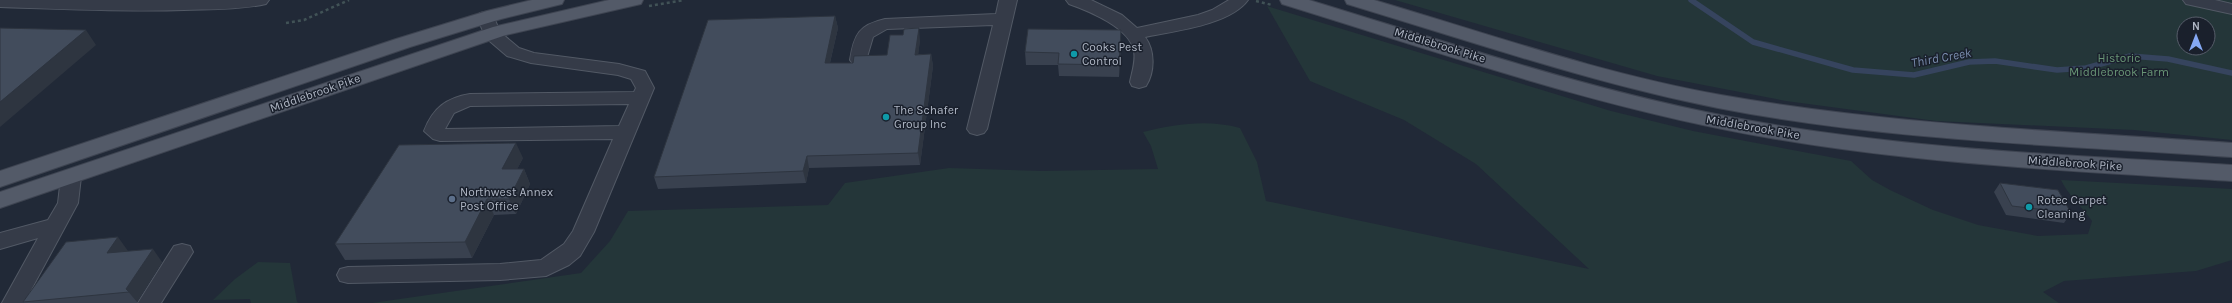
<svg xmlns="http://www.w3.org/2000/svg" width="2232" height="303" font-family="Karla,sans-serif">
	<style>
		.green { fill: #243639; fill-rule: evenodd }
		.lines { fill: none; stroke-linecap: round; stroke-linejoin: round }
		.stream { stroke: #36445e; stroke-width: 5.5 }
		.minor-casing { stroke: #525965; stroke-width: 2 }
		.major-casing { stroke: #3e4451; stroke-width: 2 }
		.path { stroke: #415256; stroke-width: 2.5; stroke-dasharray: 3 3; stroke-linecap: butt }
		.minor { fill: #353b48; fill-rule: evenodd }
		.major { fill: #535a68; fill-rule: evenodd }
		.wall { fill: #39414f }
		.shaded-wall { fill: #2e3540 }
		.building { fill: #424c5c; stroke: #2e3540 }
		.culture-dot { fill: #0f9aa8; stroke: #1a202c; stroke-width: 1.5 }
		.service-dot { fill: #5c6f8a; stroke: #1a202c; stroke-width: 1.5 }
		.labels { text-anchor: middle; stroke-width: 3; stroke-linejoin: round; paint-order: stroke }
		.street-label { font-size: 12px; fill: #afb6c4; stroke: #1a202c }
		.poi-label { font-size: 12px; fill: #afb6c4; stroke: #1a202c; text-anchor: start }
		.park-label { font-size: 12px; fill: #689475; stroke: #1a202c }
		.water-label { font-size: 13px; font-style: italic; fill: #788bab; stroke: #1a202c }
	</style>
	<rect width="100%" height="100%" fill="#212937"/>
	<g class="green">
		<path d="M1395,0H2232V140L2134,130L1936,121L1786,101L1657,76ZM2184,24H2208V48H2184Z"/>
		<path d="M1267,6L1611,111L1693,131L1851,161L1872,180L1890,190L1933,210L1978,225L2038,236L2088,234L2092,221C2082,207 2068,195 2061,180L2232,189V260L2196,271L2064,281L2043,292L2059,303H372L581,273L610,241L628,211L828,205L845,183L949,168L1042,171L1158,169L1151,146L1143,132C1175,124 1208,119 1240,128L1257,162L1266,201L1589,269L1476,164L1404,120L1310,81Z"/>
		<polygon points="258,262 290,263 297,302 299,303 251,303 250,299 213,300 235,279"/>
	</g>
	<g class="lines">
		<polyline class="stream" points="1691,0 1753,42 1853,70 1914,75 1969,62 1995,61 2057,70 2086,68 2130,56 2168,59 2232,73"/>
		<g class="minor-casing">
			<g id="minor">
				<path d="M0,0H269L266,4C240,10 210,9 184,10C122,12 61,9 0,7Z"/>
				<path d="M999,0H1017L987,129L984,133L977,135L970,133L967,129L993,25L887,29L873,37L865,64L859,65L853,64L850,60C854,34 859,25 885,19L996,14Z"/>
				<path d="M1066,0H1091L1122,15L1137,28L1198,15L1212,10L1229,0H1248C1230,25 1174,31 1145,37C1155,50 1155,72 1146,86L1139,88L1132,86L1130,82C1132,72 1136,61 1134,51C1130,28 1089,11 1069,4Z"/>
				<polygon points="2183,0 2215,0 2232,4 2232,14 2186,4"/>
				<path d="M486,12L492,13L500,32L519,48L534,53L619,64L645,71L654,88L594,232L580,256L569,265L546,276L500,280L348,283L340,281L337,275L340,269L348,267L500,264L541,260L564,244L573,231L613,139L440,141L433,139L424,131C433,108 446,98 470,94L634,92L636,88L631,79L618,75L531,63L507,56L486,38L477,17L480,13ZM629,104L619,126L445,129L454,113L470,106Z"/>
				<polygon points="71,170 78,172 81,177 78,203 24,303 2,303 38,238 0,249 0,233 48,220 58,203 61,177 64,172"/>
				<polygon points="182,244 190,246 193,252 161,303 138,303 174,246"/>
			</g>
		</g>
		<g class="major-casing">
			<g id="major">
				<polygon points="532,0 564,0 562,4 501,19 410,47 0,187 0,171 396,39 487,11"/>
				<polygon points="609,0 643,0 641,4 506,35 0,208 0,192 493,27"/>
				<path d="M1280,0H1309C1463,47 1616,99 1775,125C1926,150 2079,156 2232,165V181C2080,171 1927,165 1776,139C1607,111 1445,54 1282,4Z"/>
				<path d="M1345,0H1374C1489,34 1603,74 1721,95C1890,125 2061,131 2232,143V157C2061,145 1887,141 1718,108C1592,83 1470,41 1347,4Z"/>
			</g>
		</g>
		<g class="path">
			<polyline points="1256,1 1272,5"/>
			<polyline points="649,6 684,0"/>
			<polyline points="286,23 304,20 349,0"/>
		</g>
		<use href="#minor" class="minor"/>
		<use href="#major" class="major"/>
	</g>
	<g class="wall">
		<polygon points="835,16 838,28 830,63 853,63 887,55 920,40 918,54 931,54 933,66 920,165 809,168 806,183 658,189 654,177"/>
		<polygon points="1121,43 1119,77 1059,76 1058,65 1026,65 1025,52"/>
		<polygon points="523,158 517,169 524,169 530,184 516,214 494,215 472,258 345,260 335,244"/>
		<polygon points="2000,183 2071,213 2064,223 2006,215 1994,192"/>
		<polygon points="127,251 162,262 137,302 138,303 24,303 23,302"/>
	</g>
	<g class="shaded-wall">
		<polygon points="835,16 838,28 827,75 825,63"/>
		<polygon points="919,28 920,40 917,66 915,55"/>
		<polygon points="86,30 96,45 0,127 0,102"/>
		<polygon points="1121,30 1121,43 1119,77 1119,65"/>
		<polygon points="931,54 933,66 920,165 918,153"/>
		<polygon points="516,143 523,158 509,185 502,169"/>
		<polygon points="807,156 809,168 806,183 803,171"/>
		<polygon points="524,169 530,184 516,214 509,199"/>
		<polygon points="487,199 494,215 472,258 465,242"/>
		<polygon points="118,237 128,251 117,266 107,253"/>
		<polygon points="153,249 162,262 137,302 126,289"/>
	</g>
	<g class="building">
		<polygon points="835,16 825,63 853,63 854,56 887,55 890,35 903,35 904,29 919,28 915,55 931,54 918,153 807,156 803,171 654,177 708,20"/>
		<polygon points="0,28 86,30 0,102"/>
		<polygon points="1028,29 1121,30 1119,65 1058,64 1059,53 1025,52"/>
		<polygon points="516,143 502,169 524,169 509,199 487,199 465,242 335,244 399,145"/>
		<polygon points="2000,183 2058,190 2071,213 2012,206"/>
		<polygon points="118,237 107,253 153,249 126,289 129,292 23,302 66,242"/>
	</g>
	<g class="culture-dot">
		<circle cx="1074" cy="54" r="4"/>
		<circle cx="886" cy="117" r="4"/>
		<circle cx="2029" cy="207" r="4"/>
	</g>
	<circle class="service-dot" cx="452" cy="199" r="4"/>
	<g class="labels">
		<g class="street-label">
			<text transform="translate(1440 45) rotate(17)" y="4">Middlebrook Pike</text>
			<text transform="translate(315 93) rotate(-19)" y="4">Middlebrook Pike</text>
			<text transform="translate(1753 127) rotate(10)" y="4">Middlebrook Pike</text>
			<text transform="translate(2075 163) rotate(4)" y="4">Middlebrook Pike</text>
		</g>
		<g class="poi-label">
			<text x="1082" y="51">Cooks Pest<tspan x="1082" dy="14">Control</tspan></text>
			<text x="894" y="114">The Schafer<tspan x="894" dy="14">Group Inc</tspan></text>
			<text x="460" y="196">Northwest Annex<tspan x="460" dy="14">Post Office</tspan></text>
			<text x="2037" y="204">Rotec Carpet<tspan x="2037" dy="14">Cleaning</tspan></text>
		</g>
		<g class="park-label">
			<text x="2119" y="62">Historic<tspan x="2119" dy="14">Middlebrook Farm</tspan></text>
		</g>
		<g class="water-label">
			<text transform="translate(1941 57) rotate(-10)" y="5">Third Creek</text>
		</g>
	</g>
	<g transform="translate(2196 36)"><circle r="19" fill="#1a202c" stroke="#565c69"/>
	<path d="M0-3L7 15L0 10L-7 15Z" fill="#85a8f3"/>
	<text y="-6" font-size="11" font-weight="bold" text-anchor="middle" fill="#afb6c4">N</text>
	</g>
</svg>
